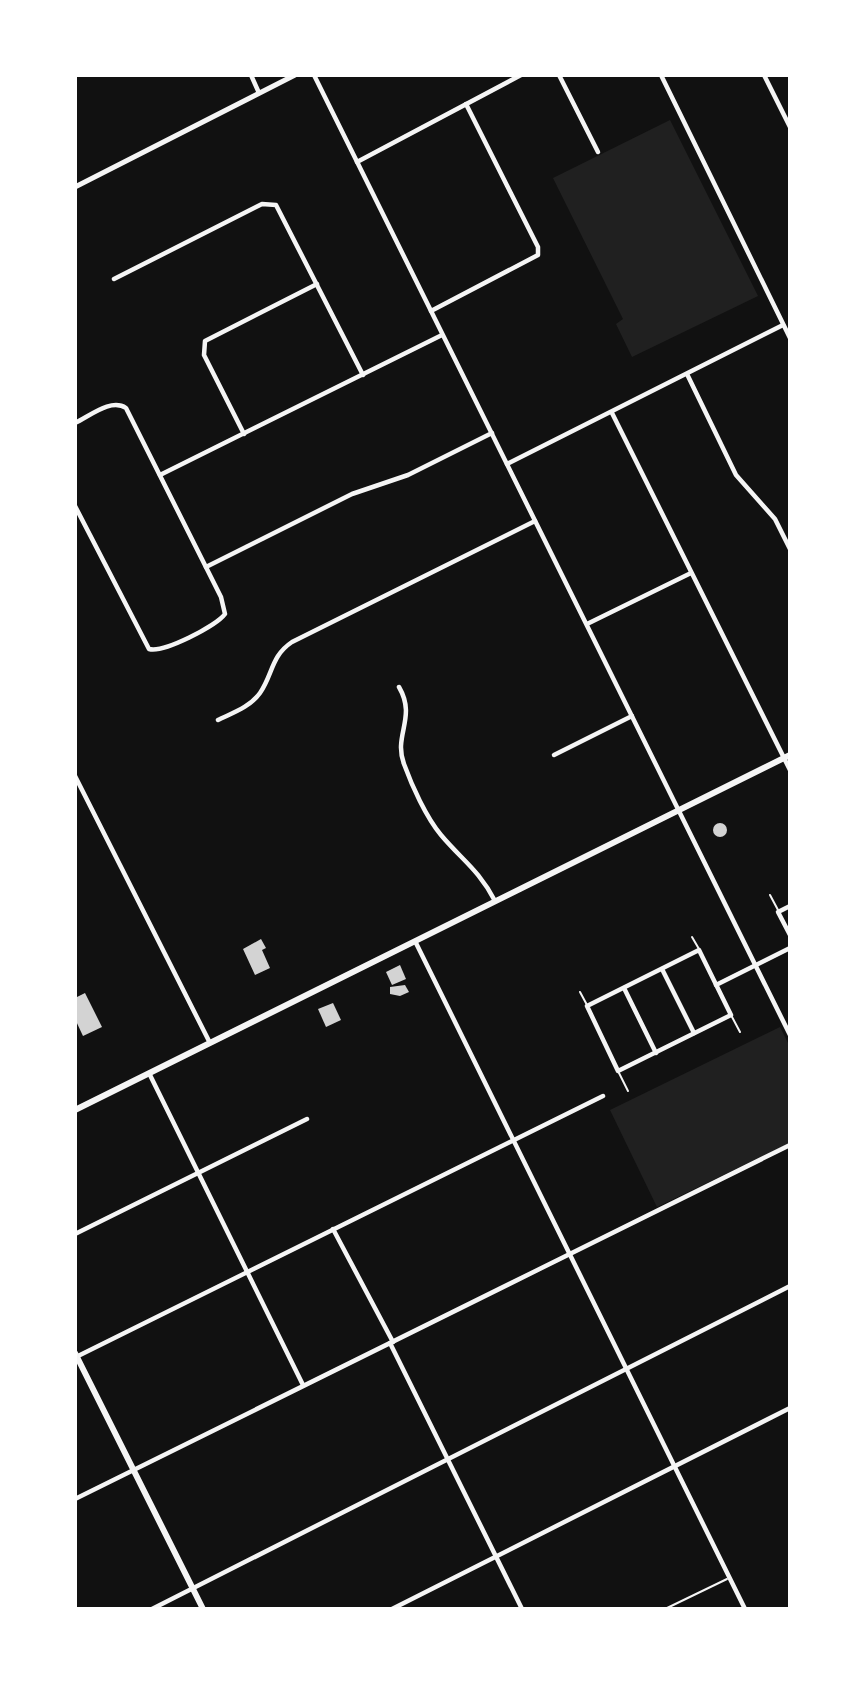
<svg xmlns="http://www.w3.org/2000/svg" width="865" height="1684" font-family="Inter,sans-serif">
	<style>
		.green { fill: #202020 }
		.building { fill: #d3d3d3 }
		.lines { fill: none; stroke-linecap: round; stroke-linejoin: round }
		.service { stroke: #f5f5f5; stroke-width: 2 }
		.minor { stroke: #f5f5f5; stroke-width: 4.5 }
		.tertiary { stroke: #f5f5f5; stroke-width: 5 }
		.secondary { stroke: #f5f5f5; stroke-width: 6 }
	</style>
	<rect width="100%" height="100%" fill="#111"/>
	<g class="green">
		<polygon points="670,120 758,296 632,357 616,324 623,319 553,178"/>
		<polygon points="780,1027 790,1047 790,1143 657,1207 610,1110"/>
	</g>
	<g class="building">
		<circle cx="720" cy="830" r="7"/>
		<polygon points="261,939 266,948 262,950 270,968 255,975 243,949"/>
		<polygon points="400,965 406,979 392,985 386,972"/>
		<polygon points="405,985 409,992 400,996 390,994 390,987"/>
		<polygon points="85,993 102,1027 83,1036 75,1019 75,998"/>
		<polygon points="333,1003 341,1020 326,1027 318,1009"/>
	</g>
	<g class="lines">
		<g class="service">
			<polyline points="770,895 778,910"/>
			<polyline points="692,937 699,949"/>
			<polyline points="580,992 587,1005"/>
			<polyline points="731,1015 740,1032"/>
			<polyline points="619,1073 628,1091"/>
			<polyline points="665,1609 727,1579"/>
		</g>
		<g class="minor">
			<polyline points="251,75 259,93"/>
			<polyline points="314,75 790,1035"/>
			<polyline points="559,75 598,152"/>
			<polyline points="661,75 790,338"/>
			<polyline points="764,75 790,127"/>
			<polyline points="357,162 521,75"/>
			<polyline points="114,279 262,204 276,205 363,375"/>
			<polyline points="431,311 538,255 538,247 466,104"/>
			<polyline points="687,374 736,475 775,519 790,549"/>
			<polyline points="612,413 790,770"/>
			<path d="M75,423C90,416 111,398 126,408L221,597L225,614C216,626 164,653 149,649L75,506"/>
			<polyline points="244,434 204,355 205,341 317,284"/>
			<polyline points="507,464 783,325"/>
			<polyline points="160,475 442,335"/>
			<polyline points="206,567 352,494 408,475 492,433"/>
			<polyline points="587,624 691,573"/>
			<path d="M399,687C417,718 393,735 404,764C412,786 426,817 441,835C462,860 479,870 495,901"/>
			<path d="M218,720C232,713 250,707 260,693C273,674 271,656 292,642L535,521"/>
			<polyline points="554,755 632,716"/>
			<polyline points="75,776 210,1043"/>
			<polyline points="790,906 778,912 790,935"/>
			<polyline points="415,941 745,1609"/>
			<polygon points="699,950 731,1015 618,1071 587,1006"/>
			<polyline points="662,969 694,1033"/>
			<polyline points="716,985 790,948"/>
			<polyline points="624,988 656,1053"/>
			<polyline points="149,1073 303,1385"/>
			<polyline points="333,1229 393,1342"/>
			<polyline points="75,1234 307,1119"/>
			<polyline points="390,1343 522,1609"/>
			<polyline points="76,1357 603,1096"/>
			<polyline points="75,1499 790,1145"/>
			<polyline points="152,1609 790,1286"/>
			<polyline points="392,1609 790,1408"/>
		</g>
		<polyline class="tertiary" points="75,187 295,75"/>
		<g class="secondary">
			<polyline points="75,1110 790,755"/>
			<polyline points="75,1353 203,1609"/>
		</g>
	</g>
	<rect width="865" height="1684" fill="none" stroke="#ffffff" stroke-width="154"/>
</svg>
